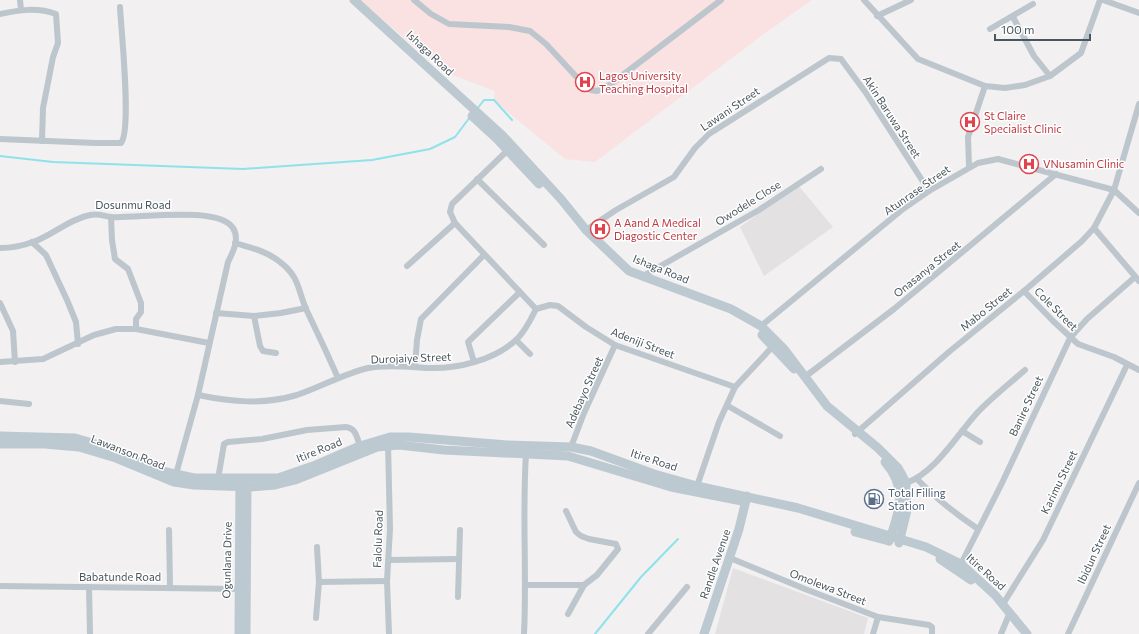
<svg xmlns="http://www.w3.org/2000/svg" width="1139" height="634" font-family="Commissioner,sans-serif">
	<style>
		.education { fill: #e3e1e2 }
		.medical { fill: #fae1e2 }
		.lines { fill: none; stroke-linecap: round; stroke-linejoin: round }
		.stream { stroke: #8ee3ea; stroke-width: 2 }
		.street { stroke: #bcc6cc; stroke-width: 6 }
		.secondary { stroke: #bcc9d1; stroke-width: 9 }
		.labels { text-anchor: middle; stroke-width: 3; stroke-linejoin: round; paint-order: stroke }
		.street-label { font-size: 11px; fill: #48565d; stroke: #fff }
		.health-label { font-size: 11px; fill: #be3a42; stroke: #fff; text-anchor: start }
		.service-label { font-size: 11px; fill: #4e5e75; stroke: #fff; text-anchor: start }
	</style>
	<rect width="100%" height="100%" fill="#f2f0f0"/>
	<g class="education">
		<polygon points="798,185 833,227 764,276 740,227"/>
		<polygon points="733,568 868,618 864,634 715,634"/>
	</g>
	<polygon class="medical" points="359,0 812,0 761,36 595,162 565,159 503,108 494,100 495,91 445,72"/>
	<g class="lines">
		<g class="stream">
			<polyline points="477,109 484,100 494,100 512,120"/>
			<polyline points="0,156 53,162 243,169 372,160 430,149 455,137 470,117"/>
			<polyline points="595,634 641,577 678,539"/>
		</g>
		<g class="street">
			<polyline points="20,0 21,10"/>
			<polyline points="414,0 431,14 449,24 509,27 530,31 546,44 584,85 591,90 597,91 611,84 721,0"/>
			<polyline points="864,0 918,59 985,86 1005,88 1025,85 1050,76 1081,53 1100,0"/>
			<polyline points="1103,0 1139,13"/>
			<path d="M0,14C19,10 37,7 56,14L58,43L53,57L43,108L42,141"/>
			<polyline points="877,16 911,0"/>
			<polyline points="1013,17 1034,56 1050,76"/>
			<polyline points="990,29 1033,4"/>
			<path d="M0,139L95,143H121C132,130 121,29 120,7"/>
			<polyline points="510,148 452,204 450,212 455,223 536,309 550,305 558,306 586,327 615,345 735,387"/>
			<polyline points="969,166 968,137 985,86"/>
			<polyline points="477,179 544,245"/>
			<polyline points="111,217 112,240 115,259 128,269 141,303 141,312 136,319 136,329"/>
			<polyline points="1094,228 1139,281"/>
			<polyline points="586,230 616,210 674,177 695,148 709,134 829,58 841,59 866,93 929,191"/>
			<polyline points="32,242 46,255 67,300 76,322 78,344"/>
			<path d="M235,243C251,248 267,251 280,262C299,276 298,290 306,309C317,332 328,355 338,378"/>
			<path d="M0,248C11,248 22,246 33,242C53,235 69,219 90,215C98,213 104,216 111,217C136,219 218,205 233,228C240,239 233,252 228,262L198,395L176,474"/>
			<polyline points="407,266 455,223"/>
			<polyline points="643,276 759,210 821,169"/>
			<polyline points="1024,291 1053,321 1078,344 1114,357 1139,370"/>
			<polyline points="0,303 13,331 15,362"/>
			<polyline points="216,313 254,316 281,313 306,308"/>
			<polyline points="254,316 260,346 263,351 276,353"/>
			<polyline points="761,326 903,209 929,191 978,163 998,159 1114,190 1139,213"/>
			<polyline points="516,340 530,354"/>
			<polyline points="0,362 43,359 94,335 116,329 136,329 209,343"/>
			<polyline points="474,362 468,342 520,292"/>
			<polyline points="415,366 417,340 421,319 484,255"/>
			<polyline points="806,376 894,309 1056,174"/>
			<path d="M198,395C232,402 263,405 297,395C321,387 343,374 368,368C387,364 409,367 428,368C458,369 494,360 516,340C525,332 531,319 536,309"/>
			<polyline points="0,401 29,404"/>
			<polyline points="728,406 780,436"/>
			<polyline points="962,431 980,442"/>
			<polyline points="855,434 950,351 1024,291 1082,241 1094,228 1114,190 1139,104"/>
			<polyline points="388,444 390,529 387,581 389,634"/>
			<polyline points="571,447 584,413 615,345"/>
			<path d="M218,479L224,444L228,442L262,439L307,430L346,427C356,428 357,438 360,446"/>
			<path d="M917,479C936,499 956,514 978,529"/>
			<path d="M906,483C935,473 957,435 977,413C992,397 1009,384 1025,370"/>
			<polyline points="697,486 719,422 735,387 775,344"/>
			<polyline points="169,530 170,587"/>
			<polyline points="730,558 805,589 878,617 929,625 932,627 932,634"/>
			<polyline points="389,560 458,559"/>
			<polyline points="961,564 1002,483 1070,338 1087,319 1135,277"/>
			<polyline points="319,582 387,581"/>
			<polyline points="525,585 584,585 597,575 618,549 616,544 589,539 581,536 576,532 566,511"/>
			<polyline points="0,586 242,589"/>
			<polyline points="89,587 90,634"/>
			<polyline points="458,597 460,530"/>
			<polyline points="1003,604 1043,540 1127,365"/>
			<polyline points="568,614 584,585"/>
			<polyline points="316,618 319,582 317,547"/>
			<path d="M524,634C527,574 522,514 526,454"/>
			<polyline points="648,634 687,587"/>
			<polyline points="873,634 878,617"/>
			<polyline points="1001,634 1008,617"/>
			<polyline points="1068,634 1139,483"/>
		</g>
		<g class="secondary">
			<polyline points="354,0 502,135 561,199 586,230 629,271 731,309 761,326 784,349 827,406 878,448 898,468 902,475 906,483 907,510 899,543"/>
			<polyline points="472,116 497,139 539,184"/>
			<polyline points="762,335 794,369"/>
			<polyline points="0,436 75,438 103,446 157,470 194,478 278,478 316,465 360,446 390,437 409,437 507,445 571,447 591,451 654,474 697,486 798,508 926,547 961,564 995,595 1027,634"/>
			<polyline points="0,444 45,444 79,447 116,458 174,482 194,485 251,487 275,485 295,480 377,447 399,445 444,450 568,456 671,487 742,501"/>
			<path d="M885,462C908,488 900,511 889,541"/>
			<polyline points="855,532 889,541"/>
			<polyline points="940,559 971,580"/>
			<polyline points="239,634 240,481"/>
			<polyline points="246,634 247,481"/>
			<polyline points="704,634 739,529 747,496"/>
		</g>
	</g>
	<defs>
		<g id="hospital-ring" transform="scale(1)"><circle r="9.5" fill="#fff" stroke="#e0444e" stroke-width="1.5"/><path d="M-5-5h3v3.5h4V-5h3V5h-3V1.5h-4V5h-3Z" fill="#e0444e"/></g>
		<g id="fuel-ring" transform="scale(1)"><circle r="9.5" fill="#fff" stroke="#5c6f8a" stroke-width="1.5"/><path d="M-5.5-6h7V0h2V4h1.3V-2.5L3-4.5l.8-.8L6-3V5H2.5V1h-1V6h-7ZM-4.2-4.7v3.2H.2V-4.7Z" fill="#5c6f8a"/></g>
	</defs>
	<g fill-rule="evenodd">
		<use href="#hospital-ring" x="585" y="82"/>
		<use href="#hospital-ring" x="970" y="122"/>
		<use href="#hospital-ring" x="1029" y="164"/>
		<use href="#hospital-ring" x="600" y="229"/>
		<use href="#fuel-ring" x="874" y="499"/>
	</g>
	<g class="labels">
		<g class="street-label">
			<text transform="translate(430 53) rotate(43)" y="4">Ishaga Road</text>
			<text transform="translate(730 109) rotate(-34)" y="4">Lawani Street</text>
			<text transform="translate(892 117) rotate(57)" y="4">Akin Baruwa Street</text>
			<text transform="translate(917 190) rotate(-35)" y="4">Atunrase Street</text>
			<text transform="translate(748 203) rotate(-32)" y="4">Owodele Close</text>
			<text x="133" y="209">Dosunmu Road</text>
			<text transform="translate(661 269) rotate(22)" y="4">Ishaga Road</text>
			<text transform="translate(927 269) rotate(-39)" y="4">Onasanya Street</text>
			<text transform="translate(986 309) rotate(-39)" y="4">Mabo Street</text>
			<text transform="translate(1056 309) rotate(45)" y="4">Cole Street</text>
			<text transform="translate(643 343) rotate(21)" y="4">Adeniji Street</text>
			<text transform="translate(411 358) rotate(-2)" y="4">Durojaiye Street</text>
			<text transform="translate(584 392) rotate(-66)" y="4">Adebayo Street</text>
			<text transform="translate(1026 406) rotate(-65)" y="4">Banire Street</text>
			<text transform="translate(319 450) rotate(-22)" y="4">Itire Road</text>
			<text transform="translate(128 452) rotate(21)" y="4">Lawanson Road</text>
			<text transform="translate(654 460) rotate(18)" y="4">Itire Road</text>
			<text transform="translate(1059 482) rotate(-64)" y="4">Karimu Street</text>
			<text transform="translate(378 539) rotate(-88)" y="4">Falolu Road</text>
			<text transform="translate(1094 554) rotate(-65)" y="4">Ibidun Street</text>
			<text transform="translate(227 560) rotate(-89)" y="4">Ogunlana Drive</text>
			<text transform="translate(715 564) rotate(-71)" y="4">Randle Avenue</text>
			<text transform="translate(986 572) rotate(42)" y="4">Itire Road</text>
			<text x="120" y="581">Babatunde Road</text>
			<text transform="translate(828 587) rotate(21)" y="4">Omolewa Street</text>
		</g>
		<g class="health-label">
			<text x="599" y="80">Lagos University<tspan x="599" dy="13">Teaching Hospital</tspan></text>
			<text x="984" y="120">St Claire<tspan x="984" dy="13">Specialist Clinic</tspan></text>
			<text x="1043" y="168">VNusamin Clinic</text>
			<text x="614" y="227">A Aand A Medical<tspan x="614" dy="13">Diagostic Center</tspan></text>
		</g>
		<g class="service-label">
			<text x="888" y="497">Total Filling<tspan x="888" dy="13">Station</tspan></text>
		</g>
	</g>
	<path d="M995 34v6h95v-6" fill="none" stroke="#48565d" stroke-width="2"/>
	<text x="1001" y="34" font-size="12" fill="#48565d" stroke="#ffffff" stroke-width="3" paint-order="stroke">100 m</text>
</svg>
